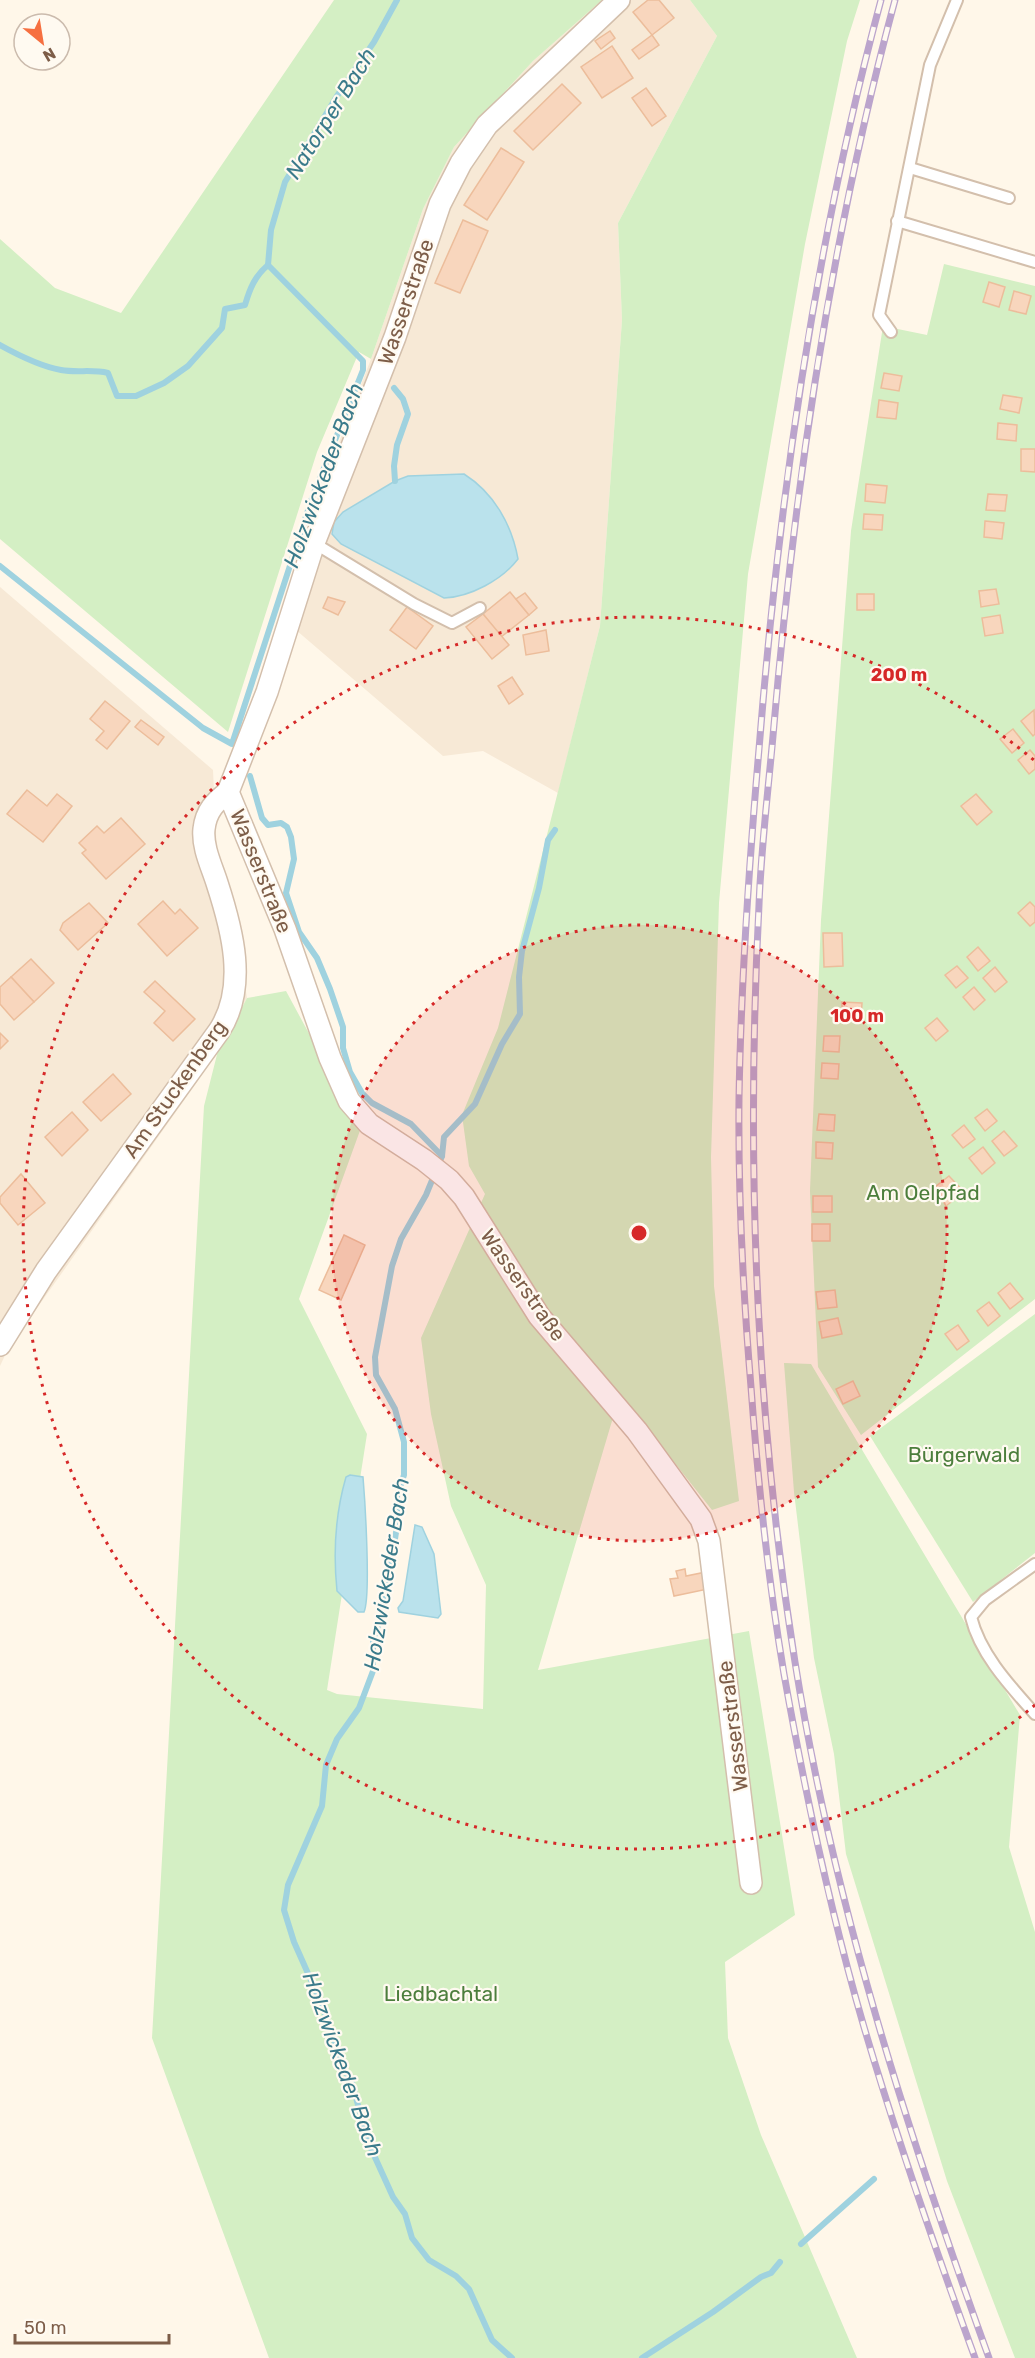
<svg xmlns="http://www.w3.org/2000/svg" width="1035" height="2358" font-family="Rubik,sans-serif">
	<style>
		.residential { fill: #f7e9d6 }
		.green { fill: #d4efc4 }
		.water { fill: #bae2ec; stroke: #9fd2df; stroke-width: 1.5 }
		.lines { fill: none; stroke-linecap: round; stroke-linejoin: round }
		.stream { stroke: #9fd2df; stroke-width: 6 }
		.building { fill: #f8d6bd; stroke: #ecbd9b; stroke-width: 1.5 }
		.service-casing { stroke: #d3bfac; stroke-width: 14 }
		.minor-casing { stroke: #d3bfac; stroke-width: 24 }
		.service { stroke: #fff; stroke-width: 10 }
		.minor { stroke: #fff; stroke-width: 21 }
		.rail-casing { stroke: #bba4cc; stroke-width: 7 }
		.rail { stroke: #fffaf1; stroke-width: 4.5; stroke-dasharray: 14; stroke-linecap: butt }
		.ring { fill: none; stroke: #d62828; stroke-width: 3; stroke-dasharray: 3 6 }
		.labels { text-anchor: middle; stroke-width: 4.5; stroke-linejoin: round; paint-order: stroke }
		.street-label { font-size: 21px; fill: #7d5d48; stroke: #fffaf1 }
		.park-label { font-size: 21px; fill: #4c7e3c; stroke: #fffaf1 }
		.water-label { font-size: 22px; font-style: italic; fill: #3b7b8b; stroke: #fffaf1 }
		.centre { fill: #d62828; stroke: #fffaf1; stroke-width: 3 }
		.ring-label { font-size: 18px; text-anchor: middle; font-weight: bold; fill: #d62828; stroke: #fffaf1; stroke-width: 4.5; stroke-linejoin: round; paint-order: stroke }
	</style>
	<rect width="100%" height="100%" fill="#fff7e9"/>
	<g class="residential">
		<polygon points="602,0 690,0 717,36 618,223 622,320 600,626 558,793 483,751 443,756 282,618 314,507 371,359 423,209 454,147 533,61"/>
		<polygon points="0,587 213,770 217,855 233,910 247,998 219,1051 8,1349 0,1366"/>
	</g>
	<g class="green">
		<polygon points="334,0 602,0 533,61 454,147 423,209 371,359 359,352 317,452 228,732 0,539 0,239 55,288 121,313"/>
		<polygon points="690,0 860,0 847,41 805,244 748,574 719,903 711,1157 714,1286 739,1501 712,1510 620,1394 538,1670 749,1631 795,1915 725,1962 728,2038 761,2135 857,2358 269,2358 152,2038 204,1106 225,1023 234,1023 247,998 286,991 332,1076 362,1125 299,1299 367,1434 327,1690 337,1694 483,1709 486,1585 451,1506 431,1414 421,1338 485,1194 469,1166 462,1115 498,1028 600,626 622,320 618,223 717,36"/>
		<polygon points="944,264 1035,286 1035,1299 861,1435 818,1367 810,1191 821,920 851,531 883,326 927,335"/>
		<polygon points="1035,1314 1035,1553 973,1602 870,1436"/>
		<polygon points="784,1363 811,1364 1020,1715 1009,1847 1035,1932 1035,2358 1015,2358 947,2181 846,1854 834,1754 814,1658 794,1492"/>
	</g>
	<g class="water">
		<path d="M464,474C494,493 512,525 518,559C502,580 470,597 444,598L341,544L332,534L334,522L343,512L395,481L408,476Z"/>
		<path d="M350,1475L363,1477C365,1501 371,1596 364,1612H358L337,1591C333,1552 335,1515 346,1477Z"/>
		<polygon points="415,1525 422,1527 434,1554 441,1614 438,1618 399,1612 398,1608 403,1601"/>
	</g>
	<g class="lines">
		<g class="stream">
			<polyline points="268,265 271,230 285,182 337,96 374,42 397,0"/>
			<path d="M0,345C18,355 40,366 61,370C77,373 92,369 108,373L117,396H136L164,383L188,366L222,328L225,309L245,305C250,288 255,276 268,265L363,361V370L312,498L232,744L203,728L0,566"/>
			<polyline points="394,388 403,399 408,414 397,445 394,466 395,481"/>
			<polyline points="250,776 262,818 268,825 281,823 287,827 291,837 294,859 286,893 299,932 317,958 330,989 343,1027 343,1048 350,1072 362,1093 372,1103 411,1124 442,1156"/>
			<polyline points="801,2244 874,2179"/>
			<polyline points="512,2358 492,2340 469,2289 456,2276 429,2260 412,2238 405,2214 393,2197 368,2142 352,2083 344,2069 322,2005 294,1942 284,1910 288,1885 322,1806 326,1765 337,1739 359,1708 373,1671 373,1640 380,1620 381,1604 388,1584 397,1526 397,1496 404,1475 404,1442 395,1409 376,1375 375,1357 392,1266 401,1239 426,1195 442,1156 444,1137 475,1104 502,1044 520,1014 519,977 522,951 539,888 548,840 555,830"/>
			<polyline points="642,2358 713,2312 761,2277 771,2273 780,2262"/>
		</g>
	</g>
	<g class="building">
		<polygon points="648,0 659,0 674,18 652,35 633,12"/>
		<polygon points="610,31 615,38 601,49 595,41"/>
		<polygon points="652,35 659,45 639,59 632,50"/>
		<polygon points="612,46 633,78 602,98 581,67"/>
		<polygon points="562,84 581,103 533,150 514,131"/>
		<polygon points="646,88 666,116 652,126 632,98"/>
		<polygon points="501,148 524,162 487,220 464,205"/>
		<polygon points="463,220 488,231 460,293 435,283"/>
		<polygon points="989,282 1005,287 999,307 983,302"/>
		<polygon points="1014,291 1031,296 1026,314 1009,310"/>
		<polygon points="884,373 902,376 899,391 881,388"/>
		<polygon points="1003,395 1022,398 1019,413 1000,409"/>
		<polygon points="879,400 898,403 896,419 877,417"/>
		<polygon points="998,423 1017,425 1016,441 997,439"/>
		<polygon points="1021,449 1035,449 1035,472 1021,471"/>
		<polygon points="866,484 887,486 885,503 865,501"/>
		<polygon points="988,494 1007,495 1005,511 986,510"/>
		<polygon points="864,514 883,515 882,530 863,529"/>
		<polygon points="985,521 1004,523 1002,539 984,537"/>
		<polygon points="996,589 999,604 981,607 979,591"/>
		<polygon points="510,592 529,615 501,637 483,614"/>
		<polygon points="525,593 537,608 529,615 516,599"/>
		<rect x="857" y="594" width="17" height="16"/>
		<polygon points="328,597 345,602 338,615 323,608"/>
		<polygon points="407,607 433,626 416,649 390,630"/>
		<polygon points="483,614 509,645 492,659 466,627"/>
		<polygon points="1000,615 1003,633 985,636 982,618"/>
		<polygon points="546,630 549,651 526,655 523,635"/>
		<polygon points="512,677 523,694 509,704 498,686"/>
		<polygon points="105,701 130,721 107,749 96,740 104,731 90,719"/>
		<polygon points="1034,710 1035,734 1033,736 1021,721"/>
		<polygon points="141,720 164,737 158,745 135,727"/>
		<polygon points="1013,729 1024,743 1012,753 1000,739"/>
		<polygon points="1030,750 1035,756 1035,769 1029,774 1018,760"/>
		<polygon points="27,790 47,806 57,794 72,806 43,842 7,814"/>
		<polygon points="976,794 992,812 977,825 961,806"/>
		<polygon points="121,818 145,844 106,879 82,853 86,850 79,843 97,826 104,833"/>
		<polygon points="163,901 175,914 180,909 198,928 167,956 138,924"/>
		<polygon points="1030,902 1035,907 1035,922 1030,926 1018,913"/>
		<polygon points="89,903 108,923 78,950 60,930 63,923"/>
		<polygon points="823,933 842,933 843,966 824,967"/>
		<polygon points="978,947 990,961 978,971 967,957"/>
		<polygon points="31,959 54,983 34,1002 11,977"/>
		<polygon points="957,966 968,978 956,988 945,975"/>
		<polygon points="995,967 1007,982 995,992 983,978"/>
		<polygon points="11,977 34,1002 14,1020 0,1004 0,987"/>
		<polygon points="155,981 195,1019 173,1041 154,1023 165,1011 144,992"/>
		<polygon points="974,987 985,1000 974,1010 963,997"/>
		<polygon points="842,1002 862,1003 861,1019 842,1018"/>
		<polygon points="937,1018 948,1031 936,1041 925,1028"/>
		<polygon points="0,1033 8,1041 0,1049"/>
		<polygon points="824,1036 840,1036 839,1052 823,1051"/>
		<polygon points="822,1063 839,1064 838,1079 821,1078"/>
		<polygon points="113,1074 131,1094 101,1121 83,1102"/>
		<polygon points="987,1109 997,1121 985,1131 975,1118"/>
		<polygon points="72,1112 88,1130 62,1156 45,1137"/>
		<polygon points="819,1114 835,1115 834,1131 817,1130"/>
		<polygon points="964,1125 975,1139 963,1148 952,1135"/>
		<polygon points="1004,1131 1017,1146 1004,1156 992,1141"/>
		<polygon points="816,1142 833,1143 832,1159 816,1158"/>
		<polygon points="983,1147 995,1163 982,1174 969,1158"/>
		<polygon points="21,1174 45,1203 18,1225 0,1203 0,1197"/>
		<polygon points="949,1176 964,1192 946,1206 935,1187"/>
		<rect x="813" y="1196" width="19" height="16"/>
		<rect x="812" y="1224" width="18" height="17"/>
		<polygon points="344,1235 365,1245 341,1300 319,1290"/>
		<polygon points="1010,1283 1023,1299 1010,1309 998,1293"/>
		<polygon points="835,1290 837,1307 818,1309 816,1292"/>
		<polygon points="989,1302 1000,1316 988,1326 977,1311"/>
		<polygon points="838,1318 842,1334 822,1338 819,1322"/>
		<polygon points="958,1325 969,1341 957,1350 945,1334"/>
		<polygon points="853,1381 860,1396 843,1404 836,1389"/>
		<polygon points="685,1569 686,1576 706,1572 708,1589 674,1596 670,1579 678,1578 676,1571"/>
	</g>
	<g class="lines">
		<g class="service-casing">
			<g id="service">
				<polyline points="910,168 1009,198"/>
				<polyline points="897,221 1035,262"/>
				<polyline points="891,332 879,315 930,65 957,0"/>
				<polyline points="314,543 414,604 452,623 480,608"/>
				<path d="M1035,1564L985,1600L971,1617C980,1654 1010,1686 1035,1714"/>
			</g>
		</g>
		<g class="minor-casing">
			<g id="minor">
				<polyline points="228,792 285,929 330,1058 349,1101 369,1124 424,1160 449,1180 464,1197 539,1316 637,1431 701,1519 709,1541 751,1883"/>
				<path d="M0,1345L46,1271L219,1031C248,987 232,929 217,883C212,867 202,847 204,829C206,811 215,802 228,792L267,692L314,543L395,337L440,204L461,163L487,125L619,0"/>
			</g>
		</g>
		<use href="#service" class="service"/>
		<use href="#minor" class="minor"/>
		<g class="rail-casing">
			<g id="rail">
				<path d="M881,0C815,244 779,497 759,749C749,865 741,981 739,1098C738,1194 743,1291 751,1387C758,1483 768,1579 784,1674C805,1792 830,1911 864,2027C897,2139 935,2248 975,2358"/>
				<path d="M895,0C830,240 794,489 773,736C768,792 761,849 759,905C746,1158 755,1412 795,1662C833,1901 907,2131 989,2358"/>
			</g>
		</g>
		<use href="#rail" class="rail"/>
	</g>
	<circle cx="639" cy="1233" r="308" fill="#d62828" fill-opacity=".12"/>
	<g class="ring">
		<circle cx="639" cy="1233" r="308"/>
		<path d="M1035 1705A616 616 0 1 1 1035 761"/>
	</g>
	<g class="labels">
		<g class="street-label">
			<text transform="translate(406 302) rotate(-71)" y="7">Wasserstraße</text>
			<text transform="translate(261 871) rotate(68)" y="7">Wasserstraße</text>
			<text transform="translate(175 1089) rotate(-55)" y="7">Am Stuckenberg</text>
			<text transform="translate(523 1285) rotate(55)" y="7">Wasserstraße</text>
			<text transform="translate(733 1726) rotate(-97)" y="7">Wasserstraße</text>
		</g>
		<g class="park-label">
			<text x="923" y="1200">Am Oelpfad</text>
			<text x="964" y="1462">Bürgerwald</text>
			<text x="441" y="2001">Liedbachtal</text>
		</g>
		<g class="water-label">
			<text transform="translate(330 113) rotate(-58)" y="8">Natorper Bach</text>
			<text transform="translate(323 475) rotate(-70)" y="8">Holzwickeder Bach</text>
			<text transform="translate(386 1574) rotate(-81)" y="8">Holzwickeder Bach</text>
			<text transform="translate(343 2064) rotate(70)" y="8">Holzwickeder Bach</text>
		</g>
	</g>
	<circle cx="639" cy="1233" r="9" class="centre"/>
	<g class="ring-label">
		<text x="899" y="681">200 m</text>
		<text x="857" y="1022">100 m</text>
	</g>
	<g transform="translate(42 42) rotate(150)"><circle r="28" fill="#fffaf1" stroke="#cbbbad" stroke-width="1.5"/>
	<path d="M0-4.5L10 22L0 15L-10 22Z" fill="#f67041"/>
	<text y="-9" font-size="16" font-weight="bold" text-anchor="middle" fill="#7d5d48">N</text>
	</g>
	<path d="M15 2334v9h154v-9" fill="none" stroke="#7d5d48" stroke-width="3"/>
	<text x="24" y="2334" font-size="18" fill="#7d5d48" stroke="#fffaf1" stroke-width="4.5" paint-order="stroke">50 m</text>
</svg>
